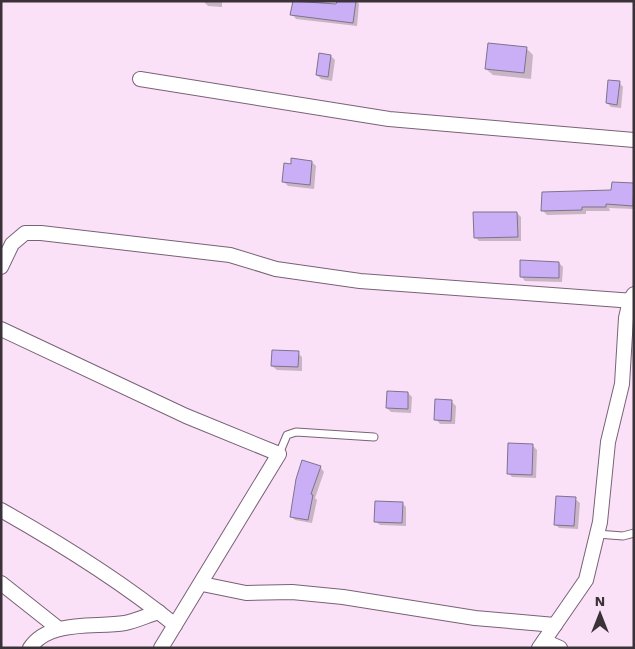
<svg xmlns="http://www.w3.org/2000/svg" width="635" height="649" font-family="'Work Sans',sans-serif">
	<style>
		.shadow { fill: #0003 }
		.building { fill: #cbaff6; stroke: #7d738d }
		.lines { fill: none; stroke-linecap: round; stroke-linejoin: round }
		.service-casing { stroke: #796276; stroke-width: 9 }
		.minor-casing { stroke: #796276; stroke-width: 16 }
		.service { stroke: #fff; stroke-width: 7 }
		.minor { stroke: #fff; stroke-width: 14 }
	</style>
	<rect width="100%" height="100%" fill="#fbe1f7"/>
	<g class="shadow">
		<polygon points="222,1 222,7 208,6 204,2"/>
		<polygon points="294,1 317,1 337,5 338,1 357,1 359,4 357,26 296,19 292,14"/>
		<polygon points="527,49 533,55 531,79 493,75 486,69"/>
		<polygon points="331,56 335,60 332,81 321,79 317,75"/>
		<polygon points="619,82 623,87 621,108 611,107 607,103"/>
		<polygon points="312,162 316,166 314,189 288,186 284,182"/>
		<polygon points="634,185 634,209 609,208 610,211 586,211 586,214 547,215 543,211"/>
		<polygon points="517,213 521,217 521,241 479,241 475,237"/>
		<polygon points="559,263 563,267 562,282 525,281 521,276"/>
		<polygon points="298,353 302,357 302,371 277,370 272,366"/>
		<polygon points="408,393 412,397 411,413 391,412 387,408"/>
		<polygon points="451,401 456,406 455,424 440,424 436,419"/>
		<polygon points="533,446 537,450 536,478 512,477 508,473"/>
		<polygon points="320,467 324,472 315,498 317,500 312,523 295,520 291,516"/>
		<polygon points="575,499 580,503 578,529 559,528 555,524"/>
		<polygon points="402,503 406,507 406,526 380,525 375,521"/>
	</g>
	<g class="building">
		<polygon points="293,1 336,4 337,1 356,1 353,23 290,15"/>
		<polygon points="488,43 527,47 524,73 485,69"/>
		<polygon points="319,53 331,55 328,77 316,75"/>
		<polygon points="608,80 620,81 617,105 606,103"/>
		<polygon points="291,158 312,161 310,185 282,182 284,163 291,164"/>
		<polygon points="612,182 634,183 633,206 606,204 606,207 582,207 582,210 541,211 542,192 611,190"/>
		<polygon points="473,212 517,212 518,237 474,238"/>
		<polygon points="520,260 559,262 559,278 520,277"/>
		<polygon points="272,350 299,351 298,367 271,366"/>
		<polygon points="387,391 408,392 408,409 386,408"/>
		<polygon points="435,399 452,400 451,421 434,420"/>
		<polygon points="508,443 533,444 532,475 507,474"/>
		<polygon points="302,460 321,466 311,494 313,495 308,520 290,517 296,479"/>
		<polygon points="556,496 576,497 574,526 554,525"/>
		<polygon points="375,501 403,502 402,523 374,522"/>
	</g>
	<g class="lines">
		<g class="service-casing">
			<g id="service">
				<polyline points="279,454 287,435 296,432 374,437"/>
				<polyline points="597,534 623,536 634,533"/>
			</g>
		</g>
		<g class="minor-casing">
			<g id="minor">
				<polyline points="140,79 389,119 634,140"/>
				<polyline points="1,267 12,244 25,233 41,233 230,255 276,269 360,281 634,301"/>
				<polyline points="1,329 186,416 279,454 161,648"/>
				<path d="M1,510C63,545 121,581 175,625"/>
				<polyline points="1,583 59,629"/>
				<polyline points="202,584 246,593 292,592 343,597 475,618 555,625"/>
				<polyline points="544,641 560,648"/>
				<path d="M30,648C49,619 96,628 125,623C136,621 148,615 159,612"/>
				<polyline points="539,648 586,580 600,522 608,442 622,384 626,318 630,300 634,294"/>
			</g>
		</g>
		<use href="#service" class="service"/>
		<use href="#minor" class="minor"/>
	</g>
	<rect width="635" height="649" fill="none" stroke="#3b3139" stroke-width="5"/>
	<g transform="translate(600 614)" stroke="#fbe1f7" stroke-width="4" paint-order="stroke">
	<path d="M0-4L9 19L0 12L-9 19Z" fill="#3b3139"/>
	<text y="-8" font-size="14" font-weight="bold" text-anchor="middle" fill="#3b3139">N</text>
	</g>
</svg>
